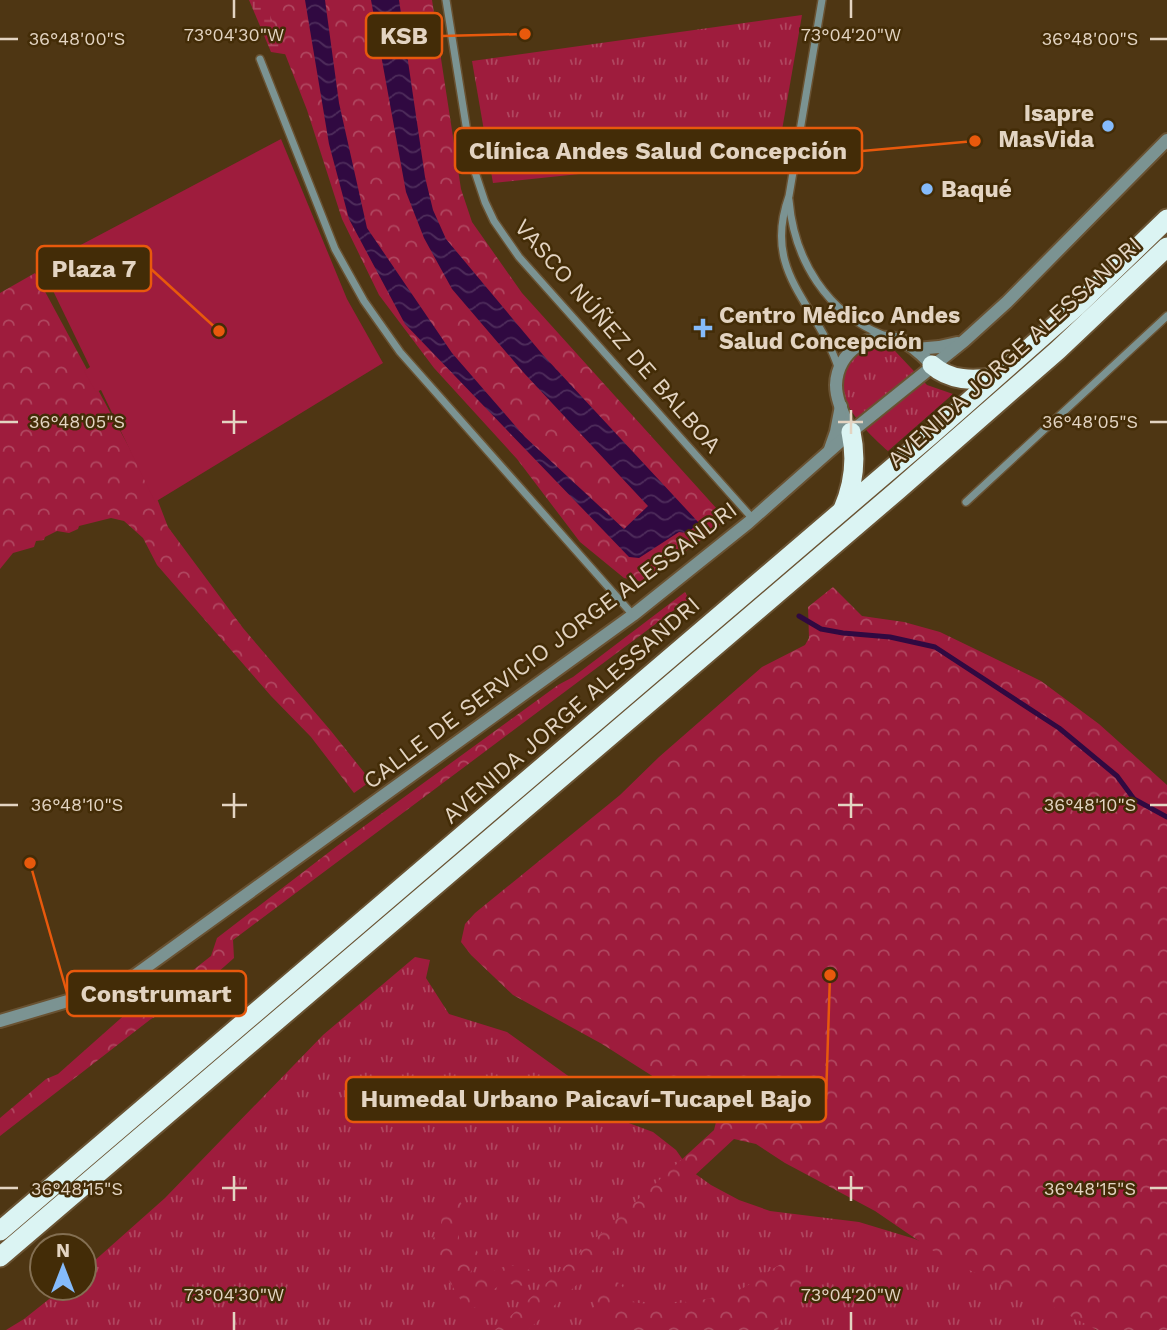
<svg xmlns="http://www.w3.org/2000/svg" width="1167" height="1330" font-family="'Work Sans',sans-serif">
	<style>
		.grass { fill: url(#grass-tufts) }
		.wetland { fill: url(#wetland-marsh) }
		.park { fill: url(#park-crowns) }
		.pitch { fill: #9e1c3d }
		.water { fill: url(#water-waves) }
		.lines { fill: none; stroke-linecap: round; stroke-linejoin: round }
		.stream { stroke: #300941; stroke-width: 5 }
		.minor-casing { stroke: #695232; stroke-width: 10 }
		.tertiary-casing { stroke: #695232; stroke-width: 16 }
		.trunk-casing { stroke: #695232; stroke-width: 23 }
		.minor { stroke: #7b9392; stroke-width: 7 }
		.tertiary { stroke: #7b9392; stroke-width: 12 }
		.trunk { stroke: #dbf4f3; stroke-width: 19 }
		.ticks { fill: none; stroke: #e3d4c2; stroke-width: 2.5 }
		.poi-dot { fill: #85bbfb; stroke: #432c07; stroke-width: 2.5 }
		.labels { text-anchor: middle; stroke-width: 5; stroke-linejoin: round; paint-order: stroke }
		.poi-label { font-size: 23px; font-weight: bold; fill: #e3d4c2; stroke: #432c07; text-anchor: start }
		.street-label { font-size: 23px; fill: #e3d4c2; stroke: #432c07 }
		.ticks-label { font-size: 18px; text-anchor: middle; fill: #e3d4c2; stroke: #432c07; stroke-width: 5; stroke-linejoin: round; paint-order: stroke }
		.leader { fill: none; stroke: #e8590c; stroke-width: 2.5 }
		.callout-dot { fill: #e8590c; stroke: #432c07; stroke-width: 2.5 }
		.callout { fill: #432c07; stroke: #e8590c; stroke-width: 2.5 }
		.callout-label { font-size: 24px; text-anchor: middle; font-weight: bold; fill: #e3d4c2 }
	</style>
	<defs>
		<pattern id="grass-tufts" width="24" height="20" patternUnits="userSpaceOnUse" patternTransform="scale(1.75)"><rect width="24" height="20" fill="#9e1c3d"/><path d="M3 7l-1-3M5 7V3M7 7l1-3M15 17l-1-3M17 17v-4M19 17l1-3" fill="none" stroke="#b04760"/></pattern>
		<pattern id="wetland-marsh" width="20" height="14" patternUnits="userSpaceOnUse" patternTransform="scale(1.75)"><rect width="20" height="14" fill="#9e1c3d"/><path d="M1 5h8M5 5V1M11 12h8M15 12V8" fill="none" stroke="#b04760"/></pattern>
		<pattern id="park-crowns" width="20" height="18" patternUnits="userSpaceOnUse" patternTransform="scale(1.75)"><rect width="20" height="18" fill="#9e1c3d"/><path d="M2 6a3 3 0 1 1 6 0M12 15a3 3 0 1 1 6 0" fill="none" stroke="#b04760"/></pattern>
		<pattern id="water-waves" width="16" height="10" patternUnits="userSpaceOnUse" patternTransform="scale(1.75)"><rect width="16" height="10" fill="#300941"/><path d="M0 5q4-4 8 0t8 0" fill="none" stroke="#4e2c5b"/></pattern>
	</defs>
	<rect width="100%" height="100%" fill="#4e3613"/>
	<g class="grass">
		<polygon points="802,15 778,153 493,183 472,61"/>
		<path d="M877,347L895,351L927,385L953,394L888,451C864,430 823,390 852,358C857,352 869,350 877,347Z"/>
		<polygon points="415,957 430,960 426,978 449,1014 507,1032 585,1088 626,1122 653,1132 676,1150 690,1170 711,1185 739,1200 770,1211 859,1222 915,1239 1069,1304 1096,1330 6,1330 24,1319 63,1288 84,1288 84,1270 165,1198 323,1035"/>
	</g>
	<polygon class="wetland" points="249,0 305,0 315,59 271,52"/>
	<g class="park">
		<polygon points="264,0 432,0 461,189 472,222 522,293 717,509 721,518 721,524 712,532 643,582 624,578 580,542 517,459 434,368 379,295 342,219 307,110"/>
		<polygon points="35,273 158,501 168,527 243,628 331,731 371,781 354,793 311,737 271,696 157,565 143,538 124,521 111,518 79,526 78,529 69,533 57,531 45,537 44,540 36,541 34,547 13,553 0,569 0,293"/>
		<polygon points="833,587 862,616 904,622 940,632 1041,681 1099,724 1167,785 1167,1330 1097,1330 1055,1308 969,1270 935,1252 875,1211 785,1163 756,1144 734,1139 528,1330 495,1330 714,1130 716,1122 668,1086 602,1044 513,995 471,955 461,942 465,924 475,913 620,795 659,757 762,667 805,645 809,638 808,607"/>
		<path d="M685,592L689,599L233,940L234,958C208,981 182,1003 151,1019L0,1136V1118L46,1079L58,1074L138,1003L164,993L211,956L217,938L337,846L558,685L573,677Z"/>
		<path d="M451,1193L459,1197L466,1217L459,1230V1248L463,1250L476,1249L480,1257L470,1273L471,1278C494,1277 502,1257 530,1270L534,1277L530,1284L524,1286L503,1283L490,1292L480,1306L466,1309L444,1272L434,1262L433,1238L440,1233L443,1205Z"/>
		<path d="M785,1262L804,1267L806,1274L781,1319L778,1330H623L599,1319C593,1306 592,1298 597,1286C620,1274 621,1286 634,1302C661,1308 718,1300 743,1288C758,1280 770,1269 785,1262Z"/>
	</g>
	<polygon class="pitch" points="281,139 347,299 383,363 155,502 101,390 96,392 84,371 90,367 41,266"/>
	<polygon class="water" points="305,0 325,0 339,103 367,228 452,353 525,437 624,529 648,506 524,373 452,289 424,238 406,192 371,0 399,0 425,177 433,210 446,239 543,355 699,523 687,533 679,532 639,558 629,557 405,324 349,219 329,144"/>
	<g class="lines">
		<polyline class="stream" points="799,616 821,629 843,633 890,637 935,647 1059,728 1117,776 1134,799 1167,817"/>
		<g class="minor-casing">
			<g id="minor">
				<polyline points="446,0 472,163 485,202 494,221 519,257 753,519"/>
				<path d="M822,0L789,196C761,274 818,303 839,370"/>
				<polyline points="260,59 335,249 364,301 400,352 633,615"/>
				<path d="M789,200C794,260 827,313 883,335"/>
				<polyline points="966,502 1167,316"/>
			</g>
		</g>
		<g class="tertiary-casing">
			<g id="tertiary">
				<polyline points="916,349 939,347 957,343"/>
				<path d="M851,432C845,417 836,401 836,385C837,351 871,329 902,341C914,346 923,356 932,365"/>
				<polyline points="830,449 836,432 841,406"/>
				<polyline points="0,1021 105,990 134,976 633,615 748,523 851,432 964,341 1007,302 1167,140"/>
			</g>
		</g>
		<g class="trunk-casing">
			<g id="trunk">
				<path d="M932,365C950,381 973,381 996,377"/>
				<path d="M843,509C854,484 857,460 851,432"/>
				<polyline points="0,1231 932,434 1076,307 1167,219"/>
				<polyline points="0,1257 898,490 1058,350 1167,247"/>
			</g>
		</g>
		<use href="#minor" class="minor"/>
		<use href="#tertiary" class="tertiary"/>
		<use href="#trunk" class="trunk"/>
	</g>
	<path class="ticks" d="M234,0V18M851,0V18M0,39H18M1150,39H1167M234,410V434M851,410V434M0,422H18M222,422H247M838,422H863M1150,422H1167M234,793V818M851,793V818M0,805H18M222,805H247M838,805H863M1150,805H1167M234,1176V1201M851,1176V1201M0,1188H18M222,1188H247M838,1188H863M1150,1188H1167M234,1312V1330M851,1312V1330"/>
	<g class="poi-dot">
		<circle cx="1108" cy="126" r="7"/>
		<circle cx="927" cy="189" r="7"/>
		<path d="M699.5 317.5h7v7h7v7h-7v7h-7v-7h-7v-7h7z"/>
	</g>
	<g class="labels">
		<g class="poi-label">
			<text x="1094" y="121" text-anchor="end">Isapre<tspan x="1094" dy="26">MasVida</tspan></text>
			<text x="941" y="197">Baqué</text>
			<text x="719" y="323">Centro Médico Andes<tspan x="719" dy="26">Salud Concepción</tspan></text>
		</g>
		<g class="street-label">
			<text transform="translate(618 336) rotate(49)" y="8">VASCO NÚÑEZ DE BALBOA</text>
			<text transform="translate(1014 352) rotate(-42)" y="8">AVENIDA JORGE ALESSANDRI</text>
			<text transform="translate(550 645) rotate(-37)" y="8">CALLE DE SERVICIO JORGE ALESSANDRI</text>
			<text transform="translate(571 710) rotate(-41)" y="8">AVENIDA JORGE ALESSANDRI</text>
		</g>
	</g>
	<g class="ticks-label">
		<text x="234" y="41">73°04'30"W</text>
		<text x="851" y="41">73°04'20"W</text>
		<text x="77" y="45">36°48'00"S</text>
		<text x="1090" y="45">36°48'00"S</text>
		<text x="77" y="428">36°48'05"S</text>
		<text x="1090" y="428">36°48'05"S</text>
		<text x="77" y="811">36°48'10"S</text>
		<text x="1090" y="811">36°48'10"S</text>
		<text x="77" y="1195">36°48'15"S</text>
		<text x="1090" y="1195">36°48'15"S</text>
		<text x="234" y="1301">73°04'30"W</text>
		<text x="851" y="1301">73°04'20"W</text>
	</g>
	<path class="leader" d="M525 34L442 36M975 141L862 151M219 331L151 269M30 863L67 993M830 975L826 1099"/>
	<g class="callout-dot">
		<circle cx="525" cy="34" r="7"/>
		<circle cx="975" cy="141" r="7"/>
		<circle cx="219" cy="331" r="7"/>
		<circle cx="30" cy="863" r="7"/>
		<circle cx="830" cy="975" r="7"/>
	</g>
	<g class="callout">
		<rect x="366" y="13" width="76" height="45" rx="7"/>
		<rect x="455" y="128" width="407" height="45" rx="7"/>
		<rect x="37" y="246" width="114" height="45" rx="7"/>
		<rect x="67" y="971" width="179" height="45" rx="7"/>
		<rect x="346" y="1077" width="480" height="45" rx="7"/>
	</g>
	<g class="callout-label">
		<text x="404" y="44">KSB</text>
		<text x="658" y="159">Clínica Andes Salud Concepción</text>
		<text x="94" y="277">Plaza 7</text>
		<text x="156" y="1002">Construmart</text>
		<text x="586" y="1107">Humedal Urbano Paicaví-Tucapel Bajo</text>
	</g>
	<g transform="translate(63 1267)"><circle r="33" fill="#432c07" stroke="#836f52" stroke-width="2"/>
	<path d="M0-5L12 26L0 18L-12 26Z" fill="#85bbfb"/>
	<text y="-10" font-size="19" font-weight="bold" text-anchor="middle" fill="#e3d4c2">N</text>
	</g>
</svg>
